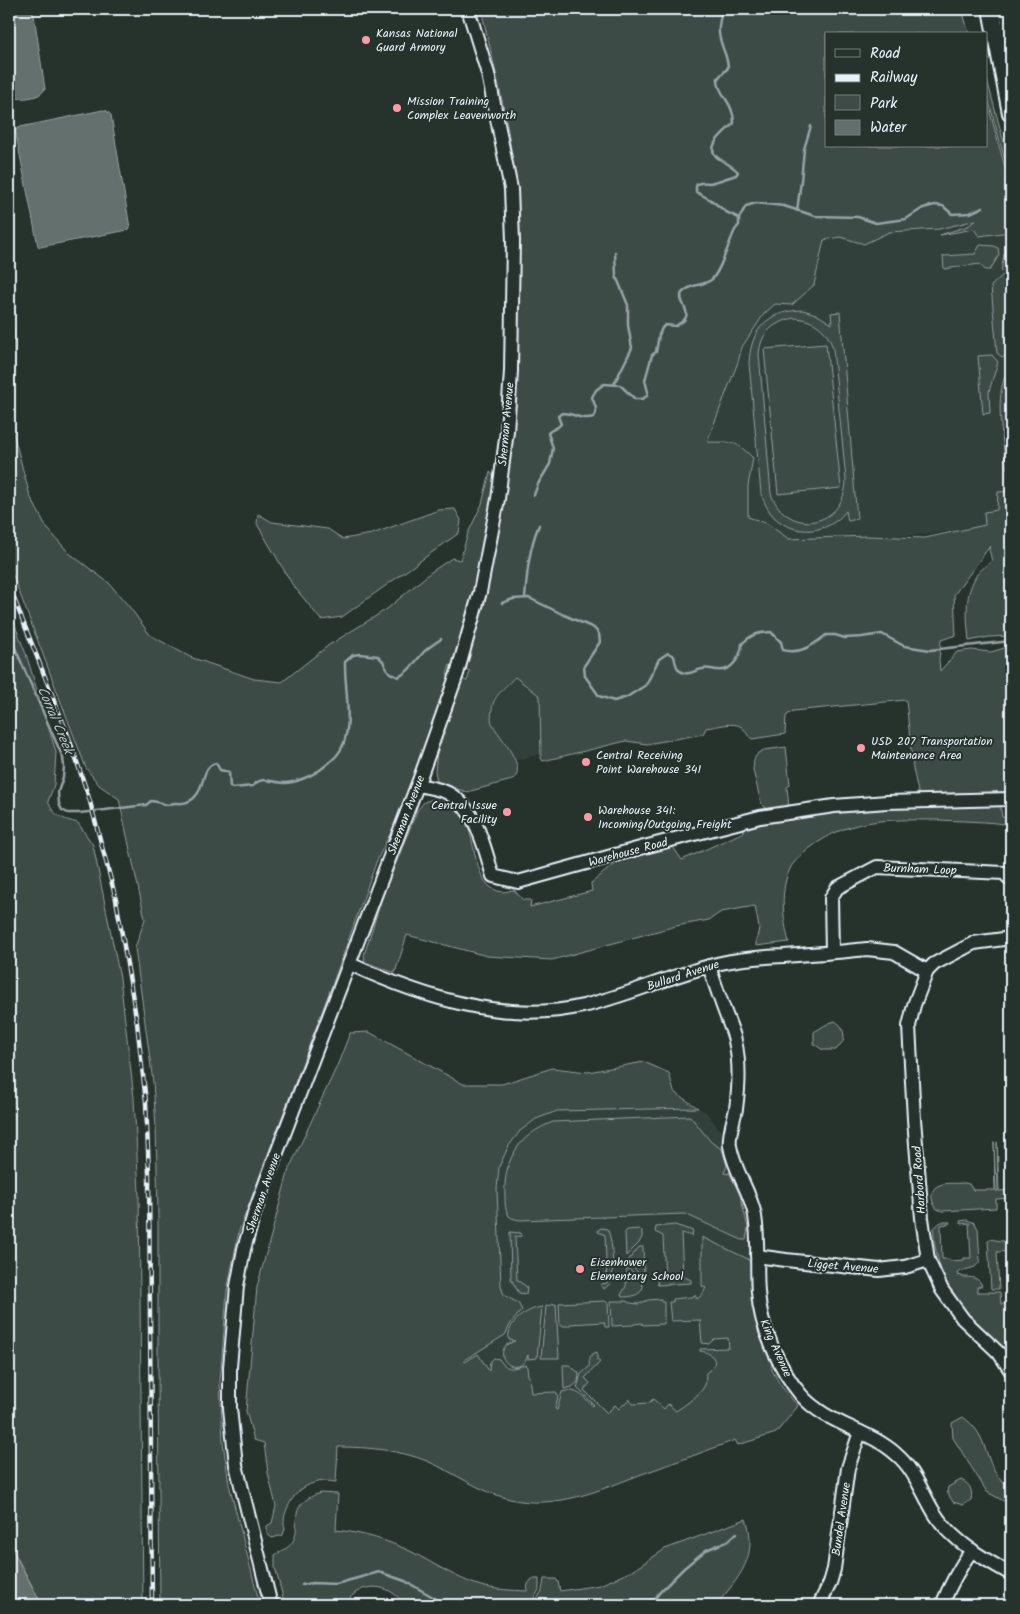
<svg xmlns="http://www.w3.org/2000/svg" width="1020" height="1614" font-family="Kalam,sans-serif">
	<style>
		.built { fill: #333f3a }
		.green { fill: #3e4b47; stroke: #939ea0; fill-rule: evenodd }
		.water { fill: #636f6d; stroke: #98a3a5 }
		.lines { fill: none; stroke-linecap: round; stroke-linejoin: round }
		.stream { stroke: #98a3a5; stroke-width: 2.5 }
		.minor-casing { stroke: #e8f1f8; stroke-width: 16 }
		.major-casing { stroke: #e8f1f8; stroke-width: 20 }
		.minor { stroke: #26332d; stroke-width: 12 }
		.major { stroke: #26332d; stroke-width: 16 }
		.rail-casing { stroke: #e8f1f8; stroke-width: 4.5 }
		.rail { stroke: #26332d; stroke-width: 2.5; stroke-dasharray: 8; stroke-linecap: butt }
		.poi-dot { fill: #ff9aa2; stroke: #26332d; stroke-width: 2 }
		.labels { text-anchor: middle; stroke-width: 4; stroke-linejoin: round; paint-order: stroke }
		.poi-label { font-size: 12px; fill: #e8f1f8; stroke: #26332d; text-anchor: start }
		.street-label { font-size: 12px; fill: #e8f1f8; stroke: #26332d }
		.water-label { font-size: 14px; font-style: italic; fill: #b3bdc0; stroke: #26332d }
	</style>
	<rect width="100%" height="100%" fill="#26332d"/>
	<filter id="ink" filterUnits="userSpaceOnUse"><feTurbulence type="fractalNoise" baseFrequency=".02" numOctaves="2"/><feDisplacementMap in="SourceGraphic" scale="10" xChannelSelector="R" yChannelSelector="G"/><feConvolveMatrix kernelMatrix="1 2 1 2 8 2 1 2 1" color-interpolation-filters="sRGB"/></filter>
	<g filter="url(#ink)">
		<g class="built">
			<polygon points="1011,197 1011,526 777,548 734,532 691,435 794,236"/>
			<polygon points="515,677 540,695 541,754 516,760 491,721 494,702"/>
			<polygon points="682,1107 698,1108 706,1112 724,1135 723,1150 727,1166 740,1195 748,1228 751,1306 772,1370 627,1446 367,1316 510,1124 557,1111"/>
		</g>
		<g class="green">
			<path d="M481,9H962L969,34H826V146H986V98L1006,171L1011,205V232L979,236L974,229L940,235L968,226L976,220L939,229L889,232L864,244L840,237L824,240L814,285L792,305L775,304L764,314L742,347L738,362L707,442C732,443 733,438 753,458L748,486V517L766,523L789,539L867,536L925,538L985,525L984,512L997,510L998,492L1011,491V636L989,637L969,641C967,620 964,597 975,578C978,571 986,566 992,561L989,549L990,546L954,595L956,635L941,640L939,660L940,671L957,652L971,650L991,652L1011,646V792L919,796L913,769L906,700L793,711L786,716L785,734L752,739C747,736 746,731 742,727C733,721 716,727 706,728L703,734L647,744L626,741L543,761L541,758L540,696L515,677C509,683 495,696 493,704C492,710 490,718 492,723C498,736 530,769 512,780L467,792L441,784L437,781L435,771L437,751L462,679L467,681L470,671L465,669C483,609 498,548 506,485C514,432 517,377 518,323C519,272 519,222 514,172C508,117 493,62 481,9Z"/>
			<polygon points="986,76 1011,169 1011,191 1008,171 986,91"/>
			<polygon points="980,245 994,246 998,248 999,255 990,270 985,270 980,264 944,269 943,256 975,254"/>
			<polygon points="1011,252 1011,348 1003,358 997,353 991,286 1004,274 1005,272 1001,271 1004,254"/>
			<polygon points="9,309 14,330 11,425 30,496 47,528 69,553 109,583 131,609 150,635 190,657 254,679 282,682 329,645 387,609 431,572 452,558 460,560 468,533 482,504 490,472 496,479 473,598 454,666 450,665 447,674 451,676 393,828 377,860 334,980 239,1231 227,1291 220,1382 223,1442 229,1484 260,1605 160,1605 158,1381 158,1214 156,1127 153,1082 135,948 145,919 119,799 99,785 86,768 9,565"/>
			<path d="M803,310L816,314L832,324L831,313L840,312L857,519L848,521L846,511C829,534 795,537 774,517C768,511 764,502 761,494L749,363C751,328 768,311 803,310ZM794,318C814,319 828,330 833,349L846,479C846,527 788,538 771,494L759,354C761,332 773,323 794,318Z"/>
			<polygon points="826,344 841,488 778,494 764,349"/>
			<polygon points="992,355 998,362 989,391 990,413 983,414 978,356"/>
			<path d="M1011,365V471H1009L1006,467C1003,438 992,391 1011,365Z"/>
			<polygon points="455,509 461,520 459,533 342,617 321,620 292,584 257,524 258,514 272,522 328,529 343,539 372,534 439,510"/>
			<path d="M9,610L26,654L56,752L54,785L48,801C54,817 63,819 78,823L93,845L120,978L134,1098L139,1193L143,1605H42L9,1542Z"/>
			<polygon points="786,747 790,785 787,787 789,808 768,810 761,803 753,770 754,759 758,753 764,750"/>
			<path d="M433,799C443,802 454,805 461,813C478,832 470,889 503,892C507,892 510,890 514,890L523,900H531L530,907L592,891L591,883C601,876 610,866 621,861L673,847L682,860L744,832L743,829C829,806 912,807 1000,804L1002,817L1011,820V825C986,821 960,821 935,820C906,820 875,818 847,828C834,832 821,840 810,848C804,853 795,860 791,867C779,889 783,919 789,942L756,946V939L757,938L759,928L755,906L721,912L709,920L676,926L552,960L487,956L407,935L395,973L365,962L364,955L382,898L417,811L424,802Z"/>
			<path d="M835,1021C843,1026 844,1031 844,1040L836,1050H823L814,1044V1032C821,1028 827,1023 835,1021Z"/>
			<path d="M369,1032L463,1084H502L552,1068L588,1072L644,1062L669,1073L674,1092L698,1108L557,1111L536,1119L520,1131L508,1147L499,1167L497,1189L501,1286L504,1295L518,1303L522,1310L511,1323L505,1335L464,1360L465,1362L478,1354L489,1371L490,1362L494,1358L499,1359C508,1372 513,1368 525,1365L527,1367L528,1376H529L531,1393L556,1392L558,1396L555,1409L557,1410L562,1392C576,1387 583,1397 593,1406L594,1405L577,1388L581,1374L589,1367C590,1359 588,1355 597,1352V1360L600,1362L585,1378L590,1383L584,1390L607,1413L615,1405L619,1409L629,1399L633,1404L649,1403L653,1399L664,1409L668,1404L676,1411C686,1404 699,1396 705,1385C707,1381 705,1376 706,1373C708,1370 713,1369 714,1365C717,1356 707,1352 700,1351V1349L729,1348L728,1338L714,1339L709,1344L702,1343L700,1320L671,1321L669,1302H673V1299L691,1297L695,1295L697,1299L702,1295L706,1288L702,1286V1237L748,1259L752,1267L753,1306L758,1327L772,1363V1370L781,1386L798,1406L776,1433L738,1445L735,1440C704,1452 673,1463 642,1474C600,1490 556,1510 510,1499C480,1492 455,1473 427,1461C399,1450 368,1447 338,1447L336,1482C313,1478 296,1488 287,1509C284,1516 283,1521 285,1528L283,1535L272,1538L267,1534V1526L272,1523L276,1506L268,1473L264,1443L254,1440L246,1411L257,1287L289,1169L337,1066L350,1033Z"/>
			<path d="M690,1116L711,1142L722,1149L727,1166L724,1173L728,1174L729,1172L740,1195L748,1228L746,1240H742L685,1214L519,1220C516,1219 512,1219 509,1216C505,1210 505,1203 505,1197C504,1178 507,1161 519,1145C528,1134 540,1127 553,1122Z"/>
			<path d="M994,1142L996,1191H998L997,1142L999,1191L1011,1190V1198L996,1199V1208L942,1211L937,1209C931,1202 928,1189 940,1185C947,1182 958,1184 965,1183L969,1184L973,1190H995Z"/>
			<path d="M967,1220L975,1223L978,1229L980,1261L975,1267L958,1272L957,1275L962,1276V1277C971,1277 979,1277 982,1286L977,1287V1292H1000L1001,1304H1011V1345L1003,1347C974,1320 945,1296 937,1255C935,1246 933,1237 934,1228L941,1222H950L949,1224L941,1225L942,1259H949L950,1261L964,1260V1258H971L969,1223L961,1224L960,1221Z"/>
			<polygon points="675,1225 693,1231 692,1236 681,1233 683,1276 691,1280 691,1283 658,1285 657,1280 665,1279 663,1236 655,1232 656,1227"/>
			<path d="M601,1228L607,1229C613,1238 614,1272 611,1283L604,1289L601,1285L602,1284L607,1283L605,1235L598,1232V1230Z"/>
			<polygon points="639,1229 642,1232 642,1237 639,1243 626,1256 625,1232 627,1230"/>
			<polygon points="510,1232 521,1233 521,1236 515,1237 517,1280 527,1287 526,1294 519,1293 511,1279"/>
			<polygon points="991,1239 1000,1241 1011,1241 1011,1251 997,1252 999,1289 991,1289 988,1241"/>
			<polygon points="639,1247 643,1247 644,1278 627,1262"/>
			<path d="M627,1268C634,1272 641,1278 643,1287C640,1296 631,1297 622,1297L621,1295L626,1286Z"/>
			<polygon points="661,1299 661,1302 664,1302 664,1324 643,1325 642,1323 634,1324 633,1325 612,1326 611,1301 626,1301 630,1303 639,1304 648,1300"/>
			<polygon points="605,1301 608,1303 609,1327 605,1327 604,1322 570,1324 569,1326 560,1326 559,1303"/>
			<polygon points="556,1304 559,1358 541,1358 546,1306"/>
			<path d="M542,1307L537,1358L528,1359V1355C521,1378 493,1362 506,1345L515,1341L509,1340C506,1322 527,1309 542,1307Z"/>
			<polygon points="563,1365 569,1365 579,1373 578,1382 572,1387 564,1389"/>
			<path d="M963,1417C968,1421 973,1425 977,1431C989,1448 989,1479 1011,1485V1505L987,1492L953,1438L952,1423Z"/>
			<path d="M961,1480C970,1484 973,1490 971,1500L963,1505L953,1502L947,1492L948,1487Z"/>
			<path d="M320,1493L338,1494L336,1530C363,1533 387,1540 412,1552C435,1564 457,1579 481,1586C496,1590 512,1590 527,1591L528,1584L532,1579H539V1590L530,1605H404C401,1601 398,1596 393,1593C377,1582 353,1587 346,1605H285L275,1567V1555C280,1552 288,1548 291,1544C305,1527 282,1506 320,1493Z"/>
			<path d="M746,1519C759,1556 739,1578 716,1605H533L542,1591L544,1579H556L558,1582L560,1591L600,1585L632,1571L665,1549Z"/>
		</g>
		<g class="water">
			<path d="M20,9H29L34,15L45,89C39,100 20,98 9,99V11Z"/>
			<polygon points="103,110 107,111 111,115 130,228 128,230 40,247 38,246 15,130 20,127"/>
			<polygon points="9,1542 13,1551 42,1605 9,1605"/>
		</g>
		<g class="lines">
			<g class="stream">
				<polyline points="797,211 801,181 804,149 811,126"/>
				<polyline points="739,218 746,206 756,203 784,206 815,216 858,217 876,223 906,219 923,208 935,205 943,206 952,214 970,213 983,207"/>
				<polyline points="614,384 632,348 628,325 628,305 616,276 615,252"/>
				<path d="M534,495L538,484L550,464L553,448L548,433C552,429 557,429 561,424L558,416L562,413C575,413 580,421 594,417C599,409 594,405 592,397L596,390L604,384L620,385L635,399H642L647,396L648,392L645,380L652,355L656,352L659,335L662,328L665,325L676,326C678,324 683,322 685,319C691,310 677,301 682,293C689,284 703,286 711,280C720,273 729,242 735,230L739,225V218L726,212L711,200L696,192V187L697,184C702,182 705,183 710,183C715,182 730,177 736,175L738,172C732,165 725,163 718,158C703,147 726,131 734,123C734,102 717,94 718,78L728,68C728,55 720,46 719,33C718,25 721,17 722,9"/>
				<path d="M525,598C527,573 529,548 539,525"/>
				<path d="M502,603L513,599L529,598L564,615L594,628L599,634L600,642L584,666L585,676L599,696L614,701L627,697L646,685L659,659L668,653L674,656C675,661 676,668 680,671C687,677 695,670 702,669C708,667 713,670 718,670C732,672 741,656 742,644C751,634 758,633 771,632L781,642L783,650C801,655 813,645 826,635H835L845,638L862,637L882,634L904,646L930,650L1011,641"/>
				<path d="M9,634L63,758L64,767L63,777L58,792L59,804L62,810L68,813H80L146,805L151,801C156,801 162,804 167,805C169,805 172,803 175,803C178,803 183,804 187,802C207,795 199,766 216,763L220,770L229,772L230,787L233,788L253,786C261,775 273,783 284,783C295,783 311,776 320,770C326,765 332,761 337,755C356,733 344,688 345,662L353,655L360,654L378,656L383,661L386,668L390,673L398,677C409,672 414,663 422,654C427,648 434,644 441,639"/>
				<polyline points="302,1585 312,1583 336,1584 379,1572 405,1581 447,1605"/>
				<polyline points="651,1605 659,1593 684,1568 706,1550 728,1541 737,1533"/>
			</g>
			<g class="minor-casing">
				<g id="minor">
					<path d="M418,785C426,787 440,789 448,793C477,809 484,847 493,876L518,882L644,847L760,817L834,806L887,802L1011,799"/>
					<polyline points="1011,938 974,943 934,964 927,971 914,1005 909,1026 914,1119 922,1218 928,1260 942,1290 963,1319 999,1353 1011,1371"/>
					<polyline points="832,952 831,898 837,888 877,867 1004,873 1011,880"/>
					<path d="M350,964C422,997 504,1024 583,1006C630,995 674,974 721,963C742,958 763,957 784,956C812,954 840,952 867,949L894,952L927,971"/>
					<path d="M709,966C715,984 721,1002 728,1020C730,1026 734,1034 735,1041C740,1062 739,1087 736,1109C734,1119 728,1136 730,1146C734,1171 751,1192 755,1216C759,1241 756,1267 758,1292C760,1326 779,1369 801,1395C826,1424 868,1429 896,1454C915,1470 922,1493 935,1514C952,1541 984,1559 1011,1574"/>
					<polyline points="757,1255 764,1257 786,1260 879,1270 905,1267 928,1260"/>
					<polyline points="271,1605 236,1465 230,1408 230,1367 237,1286 244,1249 254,1214 268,1176 420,778 457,674 480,592 498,499 507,431 511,371 513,241 511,189 488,74 468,9"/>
					<polyline points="819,1605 830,1583 834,1569 848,1468 860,1432"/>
					<path d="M942,1605C950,1585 959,1568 972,1550"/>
				</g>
			</g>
			<g class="major-casing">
				<g id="major">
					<polyline points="991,9 1011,113"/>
					<polyline points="1008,9 1011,34"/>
				</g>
			</g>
			<use href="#minor" class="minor"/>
			<use href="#major" class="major"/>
			<g class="rail-casing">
				<polyline id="rail" points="9,586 68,735 89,798 116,899 137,1023 146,1102 149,1174 152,1605"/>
			</g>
			<use href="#rail" class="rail"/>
		</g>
	</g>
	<g class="poi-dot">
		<circle cx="366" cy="40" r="5"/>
		<circle cx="397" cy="108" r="5"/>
		<circle cx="861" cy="748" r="5"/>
		<circle cx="586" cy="762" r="5"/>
		<circle cx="507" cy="812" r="5"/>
		<circle cx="588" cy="817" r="5"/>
		<circle cx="580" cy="1269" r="5"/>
	</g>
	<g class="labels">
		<g class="poi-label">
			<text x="376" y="37">Kansas National<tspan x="376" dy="14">Guard Armory</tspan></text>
			<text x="407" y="105">Mission Training<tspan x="407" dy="14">Complex Leavenworth</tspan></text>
			<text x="871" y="745">USD 207 Transportation<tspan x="871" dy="14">Maintenance Area</tspan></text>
			<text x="596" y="759">Central Receiving<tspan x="596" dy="14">Point Warehouse 341</tspan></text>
			<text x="497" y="809" text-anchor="end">Central Issue<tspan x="497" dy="14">Facility</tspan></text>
			<text x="598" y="814">Warehouse 341:<tspan x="598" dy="14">Incoming/Outgoing Freight</tspan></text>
			<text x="590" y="1266">Eisenhower<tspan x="590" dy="14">Elementary School</tspan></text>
		</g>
		<g class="street-label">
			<text transform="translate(506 424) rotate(-85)" y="4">Sherman Avenue</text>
			<text transform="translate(406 815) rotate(-69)" y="4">Sherman Avenue</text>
			<text transform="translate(628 852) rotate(-15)" y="4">Warehouse Road</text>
			<text transform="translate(920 869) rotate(2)" y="4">Burnham Loop</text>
			<text transform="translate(683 975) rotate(-18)" y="4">Bullard Avenue</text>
			<text transform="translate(919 1180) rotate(-94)" y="4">Harbord Road</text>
			<text transform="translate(263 1193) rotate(-71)" y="4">Sherman Avenue</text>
			<text transform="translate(843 1266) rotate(5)" y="4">Ligget Avenue</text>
			<text transform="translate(776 1348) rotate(66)" y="4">King Avenue</text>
			<text transform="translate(841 1519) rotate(-82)" y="4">Bundel Avenue</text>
		</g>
		<g class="water-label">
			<text transform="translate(56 720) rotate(67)" y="5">Corral Creek</text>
		</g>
	</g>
	<rect width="1020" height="1614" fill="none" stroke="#26332d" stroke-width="30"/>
	<rect x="15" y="15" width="990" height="1584" fill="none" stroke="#e8f1f8" stroke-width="2" filter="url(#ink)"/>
	<rect x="825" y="32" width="162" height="115" fill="#26332d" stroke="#747f7e"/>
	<rect x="835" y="49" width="25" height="8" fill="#26332d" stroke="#747f7e"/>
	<text x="870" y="58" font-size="15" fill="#e8f1f8">Road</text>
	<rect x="835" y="74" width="25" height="8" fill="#e8f1f8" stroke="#747f7e"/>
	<text x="870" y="82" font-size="15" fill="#e8f1f8">Railway</text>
	<rect x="835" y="95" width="25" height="15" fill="#3e4b47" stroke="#747f7e"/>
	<text x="870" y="108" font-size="15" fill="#e8f1f8">Park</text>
	<rect x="835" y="120" width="25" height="15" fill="#636f6d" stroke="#747f7e"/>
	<text x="870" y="132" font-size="15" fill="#e8f1f8">Water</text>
</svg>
